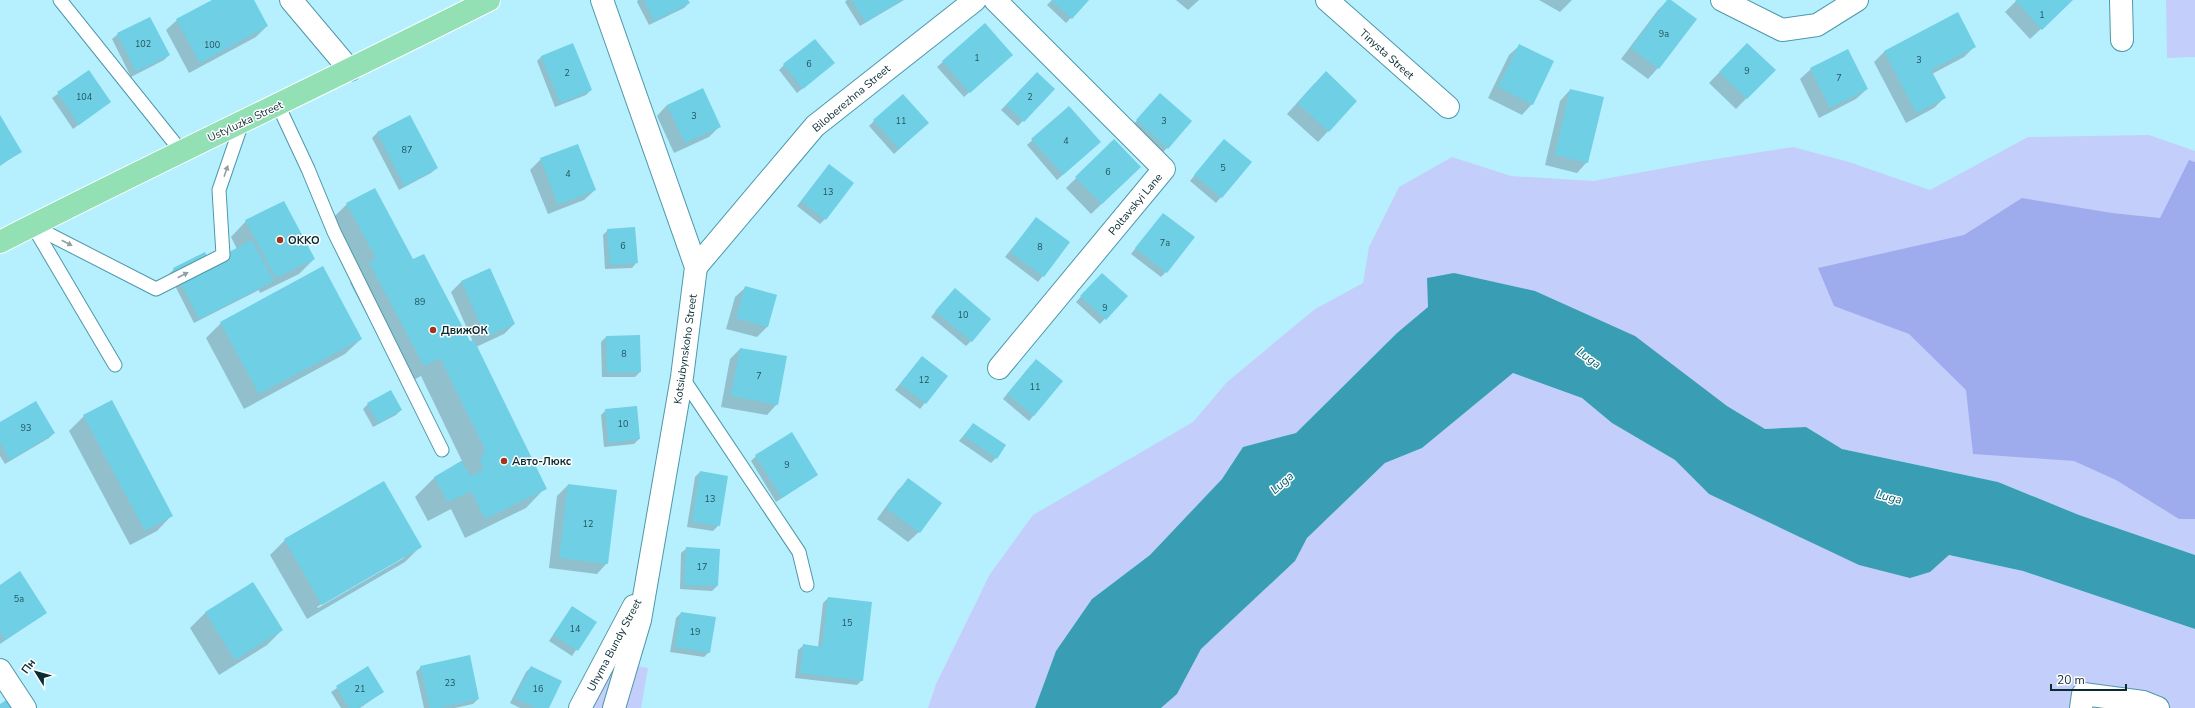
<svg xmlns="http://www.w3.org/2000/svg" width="2195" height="708" font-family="'Nunito Sans',sans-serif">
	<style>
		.green { fill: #c4cefa }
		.forest { fill: #9eacee }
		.water { fill: #399eb3 }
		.shadow { fill: #0003; fill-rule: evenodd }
		.building { fill: #6ecfe5 }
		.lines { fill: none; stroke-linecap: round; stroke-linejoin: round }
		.lane-casing { stroke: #4e98a8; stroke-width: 15 }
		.street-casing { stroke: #4e98a8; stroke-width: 24 }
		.primary-casing { stroke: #fff; stroke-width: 24 }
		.lane { stroke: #fff; stroke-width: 13 }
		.street { stroke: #fff; stroke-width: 22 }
		.primary { stroke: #92e0b3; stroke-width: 22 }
		.oneway { fill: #91a0a3 }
		.poi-dot { fill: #9f361e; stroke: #fff; stroke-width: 1.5 }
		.labels { text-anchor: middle; stroke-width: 3; stroke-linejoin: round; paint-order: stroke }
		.number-label { font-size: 9px; fill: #24545f }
		.street-label { font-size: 11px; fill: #0b2b32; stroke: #fff }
		.poi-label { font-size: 11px; font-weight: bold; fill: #0b2b32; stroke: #fff; text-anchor: start }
		.water-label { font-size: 12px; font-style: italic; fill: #005a69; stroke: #fff }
	</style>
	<rect width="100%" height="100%" fill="#b6f0ff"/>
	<g class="green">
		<polygon points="2166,0 2195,0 2195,57 2167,58"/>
		<polygon points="2149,135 2195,151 2195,555 2079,515 1998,482 1842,449 1806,427 1765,429 1727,406 1429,307 1397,333 1296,433 1243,447 1222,479 1150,555 1092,599 1035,708 928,708 936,684 990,574 1033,515 1193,422 1227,382 1315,309 1363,283 1369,247 1399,187 1452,157 1511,176 1593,181 1703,161 1793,147 1849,162 1930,190 2028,137"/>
		<polygon points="1513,373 1582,398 1612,423 1675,460 1709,494 1930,572 1949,555 2023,571 2195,629 2195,708 1161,708 1177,694 1201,649 1295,561 1307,538 1385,463 1422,448"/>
		<polygon points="611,662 648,668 641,708 590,708"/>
	</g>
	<polygon class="forest" points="2189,160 2195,162 2195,519 2179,519 2116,480 2074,461 1973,454 1966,390 1909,334 1834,306 1818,268 1964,235 2022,198 2112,213 2160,218"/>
	<polygon class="water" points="1454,273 1535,291 1635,336 1727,406 1765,429 1806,427 1842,449 1998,482 2079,515 2195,555 2195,629 2023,571 1949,555 1930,572 1910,578 1859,565 1709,494 1675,460 1612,423 1582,398 1513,373 1422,448 1385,463 1307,538 1295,561 1201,649 1177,694 1161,708 1035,708 1056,651 1092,599 1150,555 1222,479 1243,447 1296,433 1397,333 1428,307 1427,278"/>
	<g class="shadow">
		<polygon points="214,0 253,0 267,26 256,37 189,73 166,30 177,20"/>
		<polygon points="638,0 687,0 689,3 684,8 649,25 637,2"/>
		<polygon points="847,0 904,0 860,26 845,2"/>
		<polygon points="1052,0 1088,0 1066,23 1047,5"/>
		<polygon points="1176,0 1199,0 1188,10"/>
		<polygon points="1539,0 1572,0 1560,12"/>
		<polygon points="1668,0 1695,19 1658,68 1648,79 1621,59 1658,10"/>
		<polygon points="2017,0 2072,0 2030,39 2005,12"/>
		<polygon points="150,18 169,55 164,60 131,77 112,39 118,34"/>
		<polygon points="984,25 1006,60 964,97 937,67"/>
		<polygon points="1747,44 1774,70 1736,109 1709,83"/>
		<polygon points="1520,45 1532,104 1522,115 1488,98 1509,55"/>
		<polygon points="1975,46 1964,57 1932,74 1945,97 1934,108 1906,123 1874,62 1884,52"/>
		<polygon points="542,56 591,90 586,95 555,107 537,61"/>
		<polygon points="784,65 828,68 797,93 779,70"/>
		<polygon points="1811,69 1867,89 1856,99 1819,118 1800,79"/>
		<polygon points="89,72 110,102 73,129 52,98"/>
		<polygon points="1037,73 1053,89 1018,126 1001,110"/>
		<polygon points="1315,83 1356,101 1318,142 1287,114"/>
		<polygon points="1570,90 1587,162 1577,173 1545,165 1560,101"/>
		<polygon points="1155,100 1167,148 1162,153 1132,126"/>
		<polygon points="667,105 719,127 709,137 674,153 657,116"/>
		<polygon points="1069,107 1094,147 1057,180 1027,145"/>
		<polygon points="410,116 437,168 431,173 399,190 372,138 377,133"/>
		<polygon points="0,117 20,152 0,166"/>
		<polygon points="874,121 922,128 894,154 869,126"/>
		<polygon points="1114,141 1129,178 1091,214 1066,188"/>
		<polygon points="1219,145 1251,162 1216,203 1190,181"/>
		<polygon points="541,159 595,190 584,200 548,214 530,170"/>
		<polygon points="829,165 825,219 820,224 797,206"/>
		<polygon points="347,204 412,261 470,343 473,342 451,292 461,282 490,269 514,324 504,334 476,347 545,488 526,508 465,538 451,509 428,521 415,497 434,478 462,461 421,376 404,385 350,283 356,276 328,223"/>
		<polygon points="1163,214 1166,272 1161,277 1131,254"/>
		<polygon points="1036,218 1069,243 1038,282 1005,257"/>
		<polygon points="246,221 314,259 299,274 260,293 259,290 194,323 169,274 174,269 210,263 237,249 231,237"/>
		<polygon points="608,230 637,262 632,268 605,269 603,235"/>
		<polygon points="1097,279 1126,296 1100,324 1076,302"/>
		<polygon points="746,287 776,295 767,327 757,337 726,329 735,297"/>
		<polygon points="950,294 971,341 966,346 931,317"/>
		<polygon points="221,323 361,339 345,354 244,409 206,338"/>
		<polygon points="606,337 640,372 635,377 602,377 601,342"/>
		<polygon points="740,349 777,404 767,415 721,407 730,359"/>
		<polygon points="922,357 947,376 920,409 895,390"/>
		<polygon points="1031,365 1062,381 1029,421 1003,399"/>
		<polygon points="368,404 401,410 396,415 373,427 363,409"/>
		<polygon points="606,410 639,439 634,444 604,447 601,415"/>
		<polygon points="84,416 172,515 157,531 130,545 69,431"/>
		<polygon points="0,424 54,433 49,438 5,464 0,456"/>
		<polygon points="973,424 996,458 991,463 959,441"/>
		<polygon points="756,456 817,475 776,502 751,461"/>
		<polygon points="700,472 719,525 713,531 687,527 695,477"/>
		<polygon points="909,480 919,532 908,542 877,519 898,490"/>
		<polygon points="568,485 607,563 597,574 549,568 557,496"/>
		<path d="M285,540L421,546L405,562L307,619L270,555ZM404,556V558L318,608L317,607Z"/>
		<polygon points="687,548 719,550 717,586 712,591 680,589 681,553"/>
		<polygon points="253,583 282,630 267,645 219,675 190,628 205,613"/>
		<polygon points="0,586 46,613 0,644"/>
		<polygon points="828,598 862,680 857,685 795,678 798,650 804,645 818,647 823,603"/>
		<polygon points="572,607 595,622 572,656 549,641"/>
		<polygon points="681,613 709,652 704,657 670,652 676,618"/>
		<polygon points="421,667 478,699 473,704 455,708 424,708 416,672"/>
		<polygon points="531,667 548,708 520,708 510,703 526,672"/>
		<polygon points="368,668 383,692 360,708 341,708 331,692"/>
	</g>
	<g class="building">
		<polygon points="212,0 254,0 268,26 200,63 176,19"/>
		<polygon points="644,0 688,0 690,3 654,21"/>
		<polygon points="852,0 902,0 865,22"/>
		<polygon points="1051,0 1089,0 1072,19"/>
		<polygon points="1667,0 1671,0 1697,19 1659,69 1631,48"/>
		<polygon points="2015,0 2073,0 2042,30"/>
		<polygon points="1958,12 1976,47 1931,70 1946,98 1916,113 1884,51"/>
		<polygon points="150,17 170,55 136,72 117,33"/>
		<polygon points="985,23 1013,55 970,93 942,61"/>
		<polygon points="815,39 835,63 803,89 783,64"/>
		<polygon points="573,43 592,90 560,103 541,56"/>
		<polygon points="1747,43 1776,70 1747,99 1719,72"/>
		<polygon points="1519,44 1554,61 1533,105 1498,87"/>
		<polygon points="1848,49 1868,89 1830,108 1810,68"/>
		<polygon points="89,70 111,102 79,125 57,92"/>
		<polygon points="1326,71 1357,101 1329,132 1297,103"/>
		<polygon points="1037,72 1055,89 1024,122 1006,105"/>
		<polygon points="703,88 721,127 685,143 667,105"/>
		<polygon points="1570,89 1604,97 1588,163 1555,155"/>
		<polygon points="1160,93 1192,121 1168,149 1136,120"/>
		<polygon points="903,94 929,123 899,149 873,120"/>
		<polygon points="1069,106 1101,142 1063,175 1031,139"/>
		<polygon points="0,115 22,152 0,165"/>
		<polygon points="410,115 438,168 404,186 377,132"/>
		<polygon points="1114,139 1141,167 1102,204 1075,177"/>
		<polygon points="1224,139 1252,162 1222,198 1194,175"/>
		<polygon points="578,144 596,190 558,205 540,158"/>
		<polygon points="829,164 854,183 826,220 801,201"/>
		<polygon points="375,188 413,259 424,254 470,341 474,340 547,489 485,519 471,491 448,502 434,477 461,461 471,476 484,469 480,461 485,449 440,358 424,366 369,262 376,258 346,203"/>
		<polygon points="284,201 315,259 276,278 245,220"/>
		<polygon points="1163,213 1195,237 1167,273 1135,248"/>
		<polygon points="1036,217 1070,242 1044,277 1010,252"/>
		<polygon points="635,227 638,263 610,265 607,229"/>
		<polygon points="252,240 274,281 199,319 173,268 205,252 210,262"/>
		<polygon points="323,266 362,339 259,394 220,322"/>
		<polygon points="490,268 515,324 486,337 461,281"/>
		<polygon points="1102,273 1128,296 1106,320 1080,296"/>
		<polygon points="745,286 777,295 768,327 736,318"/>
		<polygon points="955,288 991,319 972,342 935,311"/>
		<polygon points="640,335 641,372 607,373 606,336"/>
		<polygon points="740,348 787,356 778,405 731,396"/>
		<polygon points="922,356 948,376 926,404 900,384"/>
		<polygon points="1036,359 1063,381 1034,416 1007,394"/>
		<polygon points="391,390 402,410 378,423 367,403"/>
		<polygon points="112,400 173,516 145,531 83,415"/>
		<polygon points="36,401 55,433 10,460 0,442 0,422"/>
		<polygon points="637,406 640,439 609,443 605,409"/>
		<polygon points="973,423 1006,445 997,459 964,436"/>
		<polygon points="792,432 818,475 782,498 755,455"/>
		<polygon points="700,471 728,476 720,526 692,522"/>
		<polygon points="908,478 942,503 920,533 886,508"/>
		<polygon points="384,481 422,547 322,605 284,539"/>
		<polygon points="568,484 617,490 608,564 559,558"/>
		<polygon points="686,547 720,549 718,586 684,585"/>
		<polygon points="20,571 47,613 5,640 0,631 0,585"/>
		<polygon points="253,582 283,630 235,660 205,612"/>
		<polygon points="828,597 872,602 863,681 800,673 803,644 822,647"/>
		<polygon points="572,606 597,622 578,651 553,635"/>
		<polygon points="681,612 716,617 710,653 675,647"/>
		<polygon points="470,655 479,699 439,708 430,708 420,666"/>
		<polygon points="368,666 384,692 358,708 349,708 336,686"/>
		<polygon points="531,666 562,681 549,708 536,708 515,698"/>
		<polygon points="8,699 14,708 0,708 0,704"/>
	</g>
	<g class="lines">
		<g class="lane-casing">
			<g id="lane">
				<polyline points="60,0 181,151"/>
				<polyline points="278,105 308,169 334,232 442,450"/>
				<polyline points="33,226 156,289 223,255 219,190 242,123"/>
				<polyline points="33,226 115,365"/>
				<polyline points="682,377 799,552 807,585"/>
			</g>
		</g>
		<g class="street-casing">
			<g id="street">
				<polyline points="291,0 350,70"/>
				<polyline points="602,0 696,267 682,377 640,620 614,708"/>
				<polyline points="995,0 1164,169 999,368"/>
				<polyline points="1327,0 1448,107"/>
				<polyline points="1722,0 1782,30 1817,25 1857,0"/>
				<polyline points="2121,0 2122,40"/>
				<polyline points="696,267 815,126 975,0"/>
				<polyline points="0,670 25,708"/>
				<polyline points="580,708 634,606"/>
				<polyline points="2081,708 2083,694 2143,702 2158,708"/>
			</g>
		</g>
		<g class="primary-casing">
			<path id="primary" d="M0,242C162,159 327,82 489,0"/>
		</g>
		<use href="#lane" class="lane"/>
		<use href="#street" class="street"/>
		<use href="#primary" class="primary"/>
	</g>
	<defs><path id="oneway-solid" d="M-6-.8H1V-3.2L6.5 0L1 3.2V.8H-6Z"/></defs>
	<g class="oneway">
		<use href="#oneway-solid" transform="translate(226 171) rotate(-71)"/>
		<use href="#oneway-solid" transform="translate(67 243) rotate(27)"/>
		<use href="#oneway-solid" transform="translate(183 275) rotate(-27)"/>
	</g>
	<g class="poi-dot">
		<circle cx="280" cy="240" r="4"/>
		<circle cx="433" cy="330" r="4"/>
		<circle cx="504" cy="461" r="4"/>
	</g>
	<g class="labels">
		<g class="number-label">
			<text x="2042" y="18">1</text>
			<text x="1664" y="37">9а</text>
			<text x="143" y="47">102</text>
			<text x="212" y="48">100</text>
			<text x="977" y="61">1</text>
			<text x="1919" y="63">3</text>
			<text x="809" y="67">6</text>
			<text x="1747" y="74">9</text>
			<text x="567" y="76">2</text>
			<text x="1839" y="81">7</text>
			<text x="84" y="100">104</text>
			<text x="1030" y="100">2</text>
			<text x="694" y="119">3</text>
			<text x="901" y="124">11</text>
			<text x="1164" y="124">3</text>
			<text x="1066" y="144">4</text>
			<text x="407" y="153">87</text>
			<text x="1223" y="171">5</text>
			<text x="1108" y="175">6</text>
			<text x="568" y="177">4</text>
			<text x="828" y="195">13</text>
			<text x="1165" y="246">7а</text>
			<text x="623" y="249">6</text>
			<text x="1040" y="250">8</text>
			<text x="420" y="305">89</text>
			<text x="1105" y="311">9</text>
			<text x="963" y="318">10</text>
			<text x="624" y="357">8</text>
			<text x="759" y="379">7</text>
			<text x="924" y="383">12</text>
			<text x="1035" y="390">11</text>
			<text x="623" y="427">10</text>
			<text x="26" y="431">93</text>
			<text x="787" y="468">9</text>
			<text x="710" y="502">13</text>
			<text x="588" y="527">12</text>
			<text x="702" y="570">17</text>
			<text x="19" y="602">5а</text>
			<text x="847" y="626">15</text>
			<text x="575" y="632">14</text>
			<text x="695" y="635">19</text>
			<text x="450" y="686">23</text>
			<text x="360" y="692">21</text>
			<text x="538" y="692">16</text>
		</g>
		<g class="street-label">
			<text transform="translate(1387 54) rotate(42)" y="4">Tinysta Street</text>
			<text transform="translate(851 98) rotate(-40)" y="4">Biloberezhna Street</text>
			<text transform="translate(245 121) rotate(-25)" y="4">Ustyluzka Street</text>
			<text transform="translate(1135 204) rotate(-50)" y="4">Poltavskyi Lane</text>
			<text transform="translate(685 349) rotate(-82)" y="4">Kotsiubynskoho Street</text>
			<text transform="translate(614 645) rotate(-62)" y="4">Uhyma Bundy Street</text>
		</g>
		<g class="poi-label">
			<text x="288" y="244">OKKO</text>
			<text x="441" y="334">ДвижОК</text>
			<text x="512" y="465">Авто-Люкс</text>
		</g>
		<g class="water-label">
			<text transform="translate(1589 358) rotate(35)" y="4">Luga</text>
			<text transform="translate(1282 483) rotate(-42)" y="4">Luga</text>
			<text transform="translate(1889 497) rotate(14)" y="4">Luga</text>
		</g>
	</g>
	<g transform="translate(36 672) rotate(307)" stroke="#ffffff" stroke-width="3" paint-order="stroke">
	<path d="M0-3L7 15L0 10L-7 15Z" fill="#0b2b32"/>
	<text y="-6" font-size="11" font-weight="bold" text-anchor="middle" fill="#0b2b32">Пн</text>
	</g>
	<path d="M2051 684v6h75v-6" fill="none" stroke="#0b2b32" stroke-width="2"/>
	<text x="2057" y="684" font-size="12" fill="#0b2b32" stroke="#ffffff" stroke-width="3" paint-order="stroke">20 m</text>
</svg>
